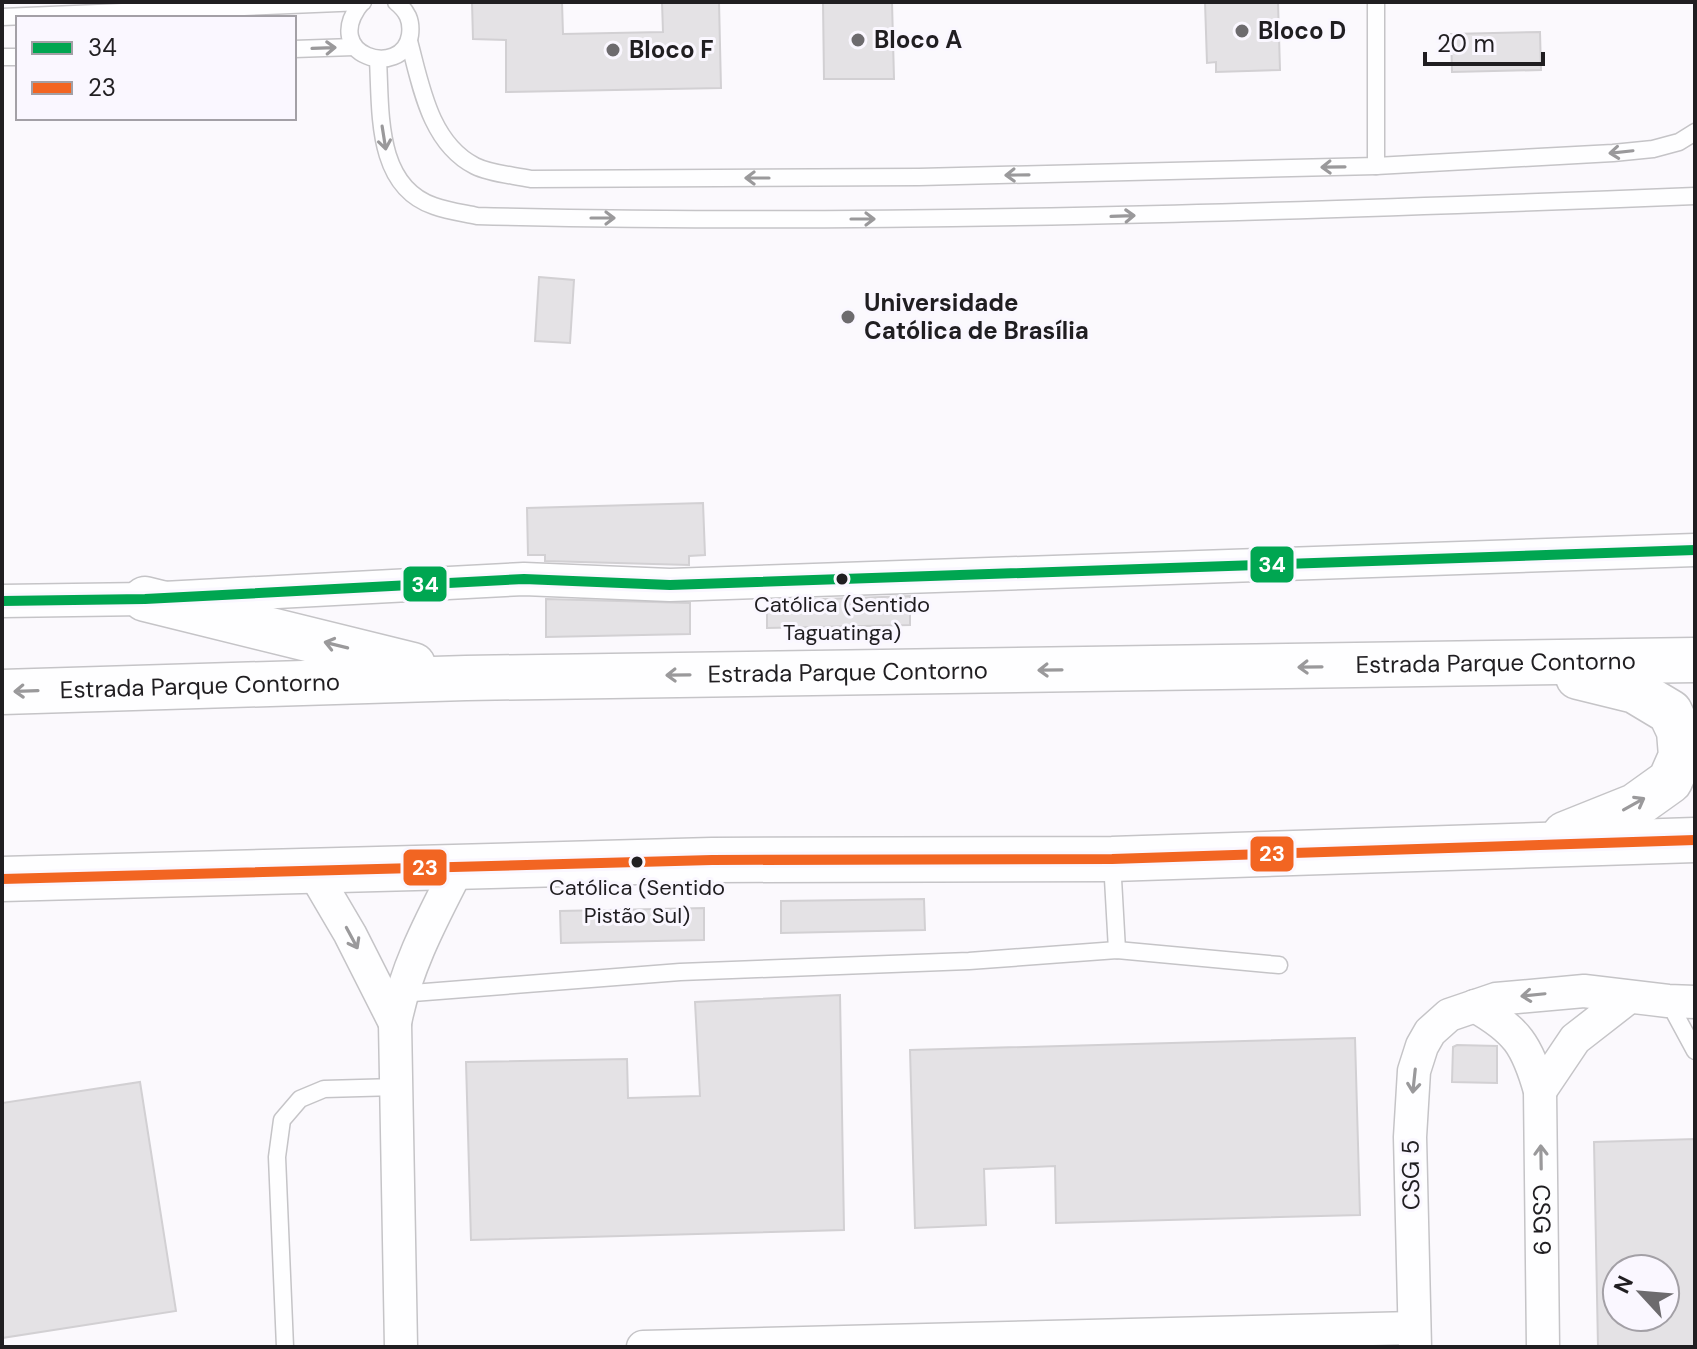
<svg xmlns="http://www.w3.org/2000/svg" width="1697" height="1349" font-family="'DM Sans',sans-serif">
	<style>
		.building { fill: #e4e2e5; stroke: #d2d0d3; stroke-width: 2; fill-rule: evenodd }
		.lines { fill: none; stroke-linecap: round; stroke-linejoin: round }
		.lane-casing { stroke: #c5c4c7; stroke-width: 19 }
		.street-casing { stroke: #c5c4c7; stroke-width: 35 }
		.highway-casing { stroke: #c5c4c7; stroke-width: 47 }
		.lane { stroke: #fefeff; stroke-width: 16 }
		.street { stroke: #fefeff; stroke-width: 32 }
		.highway { stroke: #fefeff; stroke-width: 44 }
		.bus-1-casing { stroke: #faf7ff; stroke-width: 16 }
		.bus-2-casing { stroke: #faf7ff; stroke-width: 16 }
		.bus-1 { stroke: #00a651; stroke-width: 10 }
		.bus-2 { stroke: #f26522; stroke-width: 10 }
		.oneway { stroke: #9a999b }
		.poi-dot { fill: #6d6b6e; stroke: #faf7ff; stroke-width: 3 }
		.bus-dot { fill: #201e21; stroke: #faf7ff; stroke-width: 3 }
		.labels { text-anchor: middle; stroke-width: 6; stroke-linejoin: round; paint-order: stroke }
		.bus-label { font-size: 22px; fill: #201e21; stroke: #faf7ff }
		.poi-label { font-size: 24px; font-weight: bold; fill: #201e21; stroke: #faf7ff; text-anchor: start }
		.street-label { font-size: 24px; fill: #201e21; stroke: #faf7ff }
		.line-badge { stroke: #faf7ff; stroke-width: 3 }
		.badge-label { font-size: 22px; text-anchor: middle; font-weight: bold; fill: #fff }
	</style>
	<rect width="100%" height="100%" fill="#fbf9fd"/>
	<g class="building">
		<polygon points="472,2 562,2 563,34 663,32 662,2 719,2 721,88 506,92 506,40 473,39"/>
		<polygon points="823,2 892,2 894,79 824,79"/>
		<polygon points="1205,2 1278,2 1280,70 1216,72 1216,62 1207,63"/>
		<polygon points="1540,32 1541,70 1452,72 1451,34"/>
		<polygon points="539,277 574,280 570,343 535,341"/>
		<polygon points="703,503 705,555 689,556 689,565 545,561 545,555 528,555 527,508"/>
		<polygon points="910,596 910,625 767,628 767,601"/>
		<polygon points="546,599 690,603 690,634 546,637"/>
		<polygon points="924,899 925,930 781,933 781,901"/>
		<polygon points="704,908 704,940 561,943 560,911"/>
		<polygon points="840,995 844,1230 471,1240 466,1062 627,1059 628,1098 700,1096 695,1002"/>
		<polygon points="1355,1038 1360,1215 1056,1223 1055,1166 984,1169 986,1225 915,1228 910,1050"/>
		<polygon points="1457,1045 1497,1046 1497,1083 1452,1082 1453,1047"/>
		<polygon points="140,1082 176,1311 2,1338 2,1103"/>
		<path d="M1695,1139V1347H1598L1594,1142ZM1617,1269H1665V1317H1617Z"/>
	</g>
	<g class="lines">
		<g class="lane-casing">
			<g id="lane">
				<path d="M362,2C318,56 403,80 410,35C412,20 407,11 396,2"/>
				<polyline points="1376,2 1376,166"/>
				<polyline points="2,17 363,2"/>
				<path d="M409,41C421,86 430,143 475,166C491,174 513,175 531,179L919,177L1376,166L1613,153L1653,149L1679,142L1695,132"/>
				<polyline points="294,49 354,47"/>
				<polyline points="2,57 18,57"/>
				<path d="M378,60C381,111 375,186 434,206C448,211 463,213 477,216C883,226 1289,212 1695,196"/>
				<polyline points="1112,861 1117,950"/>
				<polyline points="400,994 680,972 969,961 1117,950 1279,965"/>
				<polyline points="1668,1001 1695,1051"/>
				<polyline points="285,1347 277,1157 282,1120 300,1099 324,1089 397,1087"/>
			</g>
		</g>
		<g class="street-casing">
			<g id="street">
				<polyline points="2,601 145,599 524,579 670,585 1695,550"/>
				<polyline points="313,871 350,934 395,1023"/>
				<path id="s1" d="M1475,1006C1517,1030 1527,1045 1540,1091L1543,1347"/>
				<polyline points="1540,1091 1575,1039 1629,997"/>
				<path d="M401,1347L395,1023C406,966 433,917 459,866"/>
				<polyline points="643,1347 1414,1328"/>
				<polyline points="1415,1347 1410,1137 1414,1071 1422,1046 1430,1032 1449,1015 1496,999 1584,991 1668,1001 1695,1002"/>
			</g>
		</g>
		<g class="highway-casing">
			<g id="highway">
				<polyline points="145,599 413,665"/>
				<path id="s2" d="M2,692L466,678L1695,660"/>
				<polyline points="1565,834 1635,806 1670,781 1681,756 1679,731 1670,712 1635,691 1578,677"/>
				<polyline points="2,879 712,860 1112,859 1695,840"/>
			</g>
		</g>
		<use href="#lane" class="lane"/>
		<use href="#street" class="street"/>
		<use href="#highway" class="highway"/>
		<g class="bus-1-casing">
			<polyline id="bus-1" points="2,601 145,599 524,579 670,585 1695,550"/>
		</g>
		<g class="bus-2-casing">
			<polyline id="bus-2" points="2,879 712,860 1112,859 1695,840"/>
		</g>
		<use href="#bus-1" class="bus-1"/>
		<use href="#bus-2" class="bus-2"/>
	</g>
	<defs><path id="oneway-shaft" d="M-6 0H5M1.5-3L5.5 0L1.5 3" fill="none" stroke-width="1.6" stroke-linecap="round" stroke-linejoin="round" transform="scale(2)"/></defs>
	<g class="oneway">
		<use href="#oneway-shaft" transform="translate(324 48) rotate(-2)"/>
		<use href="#oneway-shaft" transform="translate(384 138) rotate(81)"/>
		<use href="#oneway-shaft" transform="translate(1621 152) rotate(174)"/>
		<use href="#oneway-shaft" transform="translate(1333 167) rotate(179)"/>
		<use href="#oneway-shaft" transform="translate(1017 175) rotate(179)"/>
		<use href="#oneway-shaft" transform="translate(757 178) rotate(180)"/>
		<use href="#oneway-shaft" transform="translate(1123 216) rotate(-2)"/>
		<use href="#oneway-shaft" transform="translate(603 218)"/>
		<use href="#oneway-shaft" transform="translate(863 219)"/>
		<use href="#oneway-shaft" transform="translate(336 645) rotate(-166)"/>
		<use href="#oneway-shaft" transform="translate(1310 667) rotate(179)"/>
		<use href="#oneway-shaft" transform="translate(1050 670) rotate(179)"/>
		<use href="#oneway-shaft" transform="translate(678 675) rotate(179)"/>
		<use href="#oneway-shaft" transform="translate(26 691) rotate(178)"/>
		<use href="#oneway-shaft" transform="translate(1634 804) rotate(-29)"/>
		<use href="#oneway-shaft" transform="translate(352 938) rotate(62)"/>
		<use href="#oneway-shaft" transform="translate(1533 995) rotate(174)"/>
		<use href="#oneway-shaft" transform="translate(1414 1081) rotate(96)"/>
		<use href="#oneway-shaft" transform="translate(1541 1157) rotate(-91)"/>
	</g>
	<g class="poi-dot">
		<circle cx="1242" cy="31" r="8"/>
		<circle cx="858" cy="40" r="8"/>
		<circle cx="613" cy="50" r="8"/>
		<circle cx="848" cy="317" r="8"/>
	</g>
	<g class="bus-dot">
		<circle cx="842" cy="579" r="7"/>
		<circle cx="637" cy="862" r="7"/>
	</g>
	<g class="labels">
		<g class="bus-label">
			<text x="842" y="612">Católica (Sentido<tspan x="842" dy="28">Taguatinga)</tspan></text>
			<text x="637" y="895">Católica (Sentido<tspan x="637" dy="28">Pistão Sul)</tspan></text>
		</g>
		<g class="poi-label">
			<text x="1258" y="39">Bloco D</text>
			<text x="874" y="48">Bloco A</text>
			<text x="629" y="58">Bloco F</text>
			<text x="864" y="311">Universidade<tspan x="864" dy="28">Católica de Brasília</tspan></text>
		</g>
		<g class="street-label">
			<text dy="8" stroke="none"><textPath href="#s2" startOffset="1494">Estrada Parque Contorno</textPath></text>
			<text dy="8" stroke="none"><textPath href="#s2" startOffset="846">Estrada Parque Contorno</textPath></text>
			<text dy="8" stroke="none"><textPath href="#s2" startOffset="198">Estrada Parque Contorno</textPath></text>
			<text transform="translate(1411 1175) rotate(-91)" y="8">CSG 5</text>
			<text dy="8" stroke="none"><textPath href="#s1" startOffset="240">CSG 9</textPath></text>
		</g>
	</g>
	<g class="line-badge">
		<rect x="1249" y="545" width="46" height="39" rx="8" fill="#00a651"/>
		<rect x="402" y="565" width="46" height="38" rx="8" fill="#00a651"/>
		<rect x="1249" y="835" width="46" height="38" rx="8" fill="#f26522"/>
		<rect x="402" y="848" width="46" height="39" rx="8" fill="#f26522"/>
	</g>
	<g class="badge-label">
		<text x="1272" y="572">34</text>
		<text x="425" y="592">34</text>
		<text x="1272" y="861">23</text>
		<text x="425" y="875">23</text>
	</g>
	<rect width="1697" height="1349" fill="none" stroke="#201e21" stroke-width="8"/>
	<rect x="16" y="16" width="280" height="104" fill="#faf7ff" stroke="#a3a0a6" stroke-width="2"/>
	<rect x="32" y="42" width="40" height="12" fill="#00a651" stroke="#a3a0a6" stroke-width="2"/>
	<text x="88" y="56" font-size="24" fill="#201e21">34</text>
	<rect x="32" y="82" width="40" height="12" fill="#f26522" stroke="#a3a0a6" stroke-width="2"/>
	<text x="88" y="96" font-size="24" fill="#201e21">23</text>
	<g transform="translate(1641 1293) rotate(296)"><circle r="38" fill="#faf7ff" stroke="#a3a0a6" stroke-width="2"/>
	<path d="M0-6L14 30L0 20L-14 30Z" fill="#6d6b6e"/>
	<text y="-12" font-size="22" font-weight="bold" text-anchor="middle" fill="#201e21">N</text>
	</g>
	<path d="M1425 52v12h118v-12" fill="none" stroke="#201e21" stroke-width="4"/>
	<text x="1437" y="52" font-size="24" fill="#201e21" stroke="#faf7ff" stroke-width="6" paint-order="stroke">20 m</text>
</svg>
